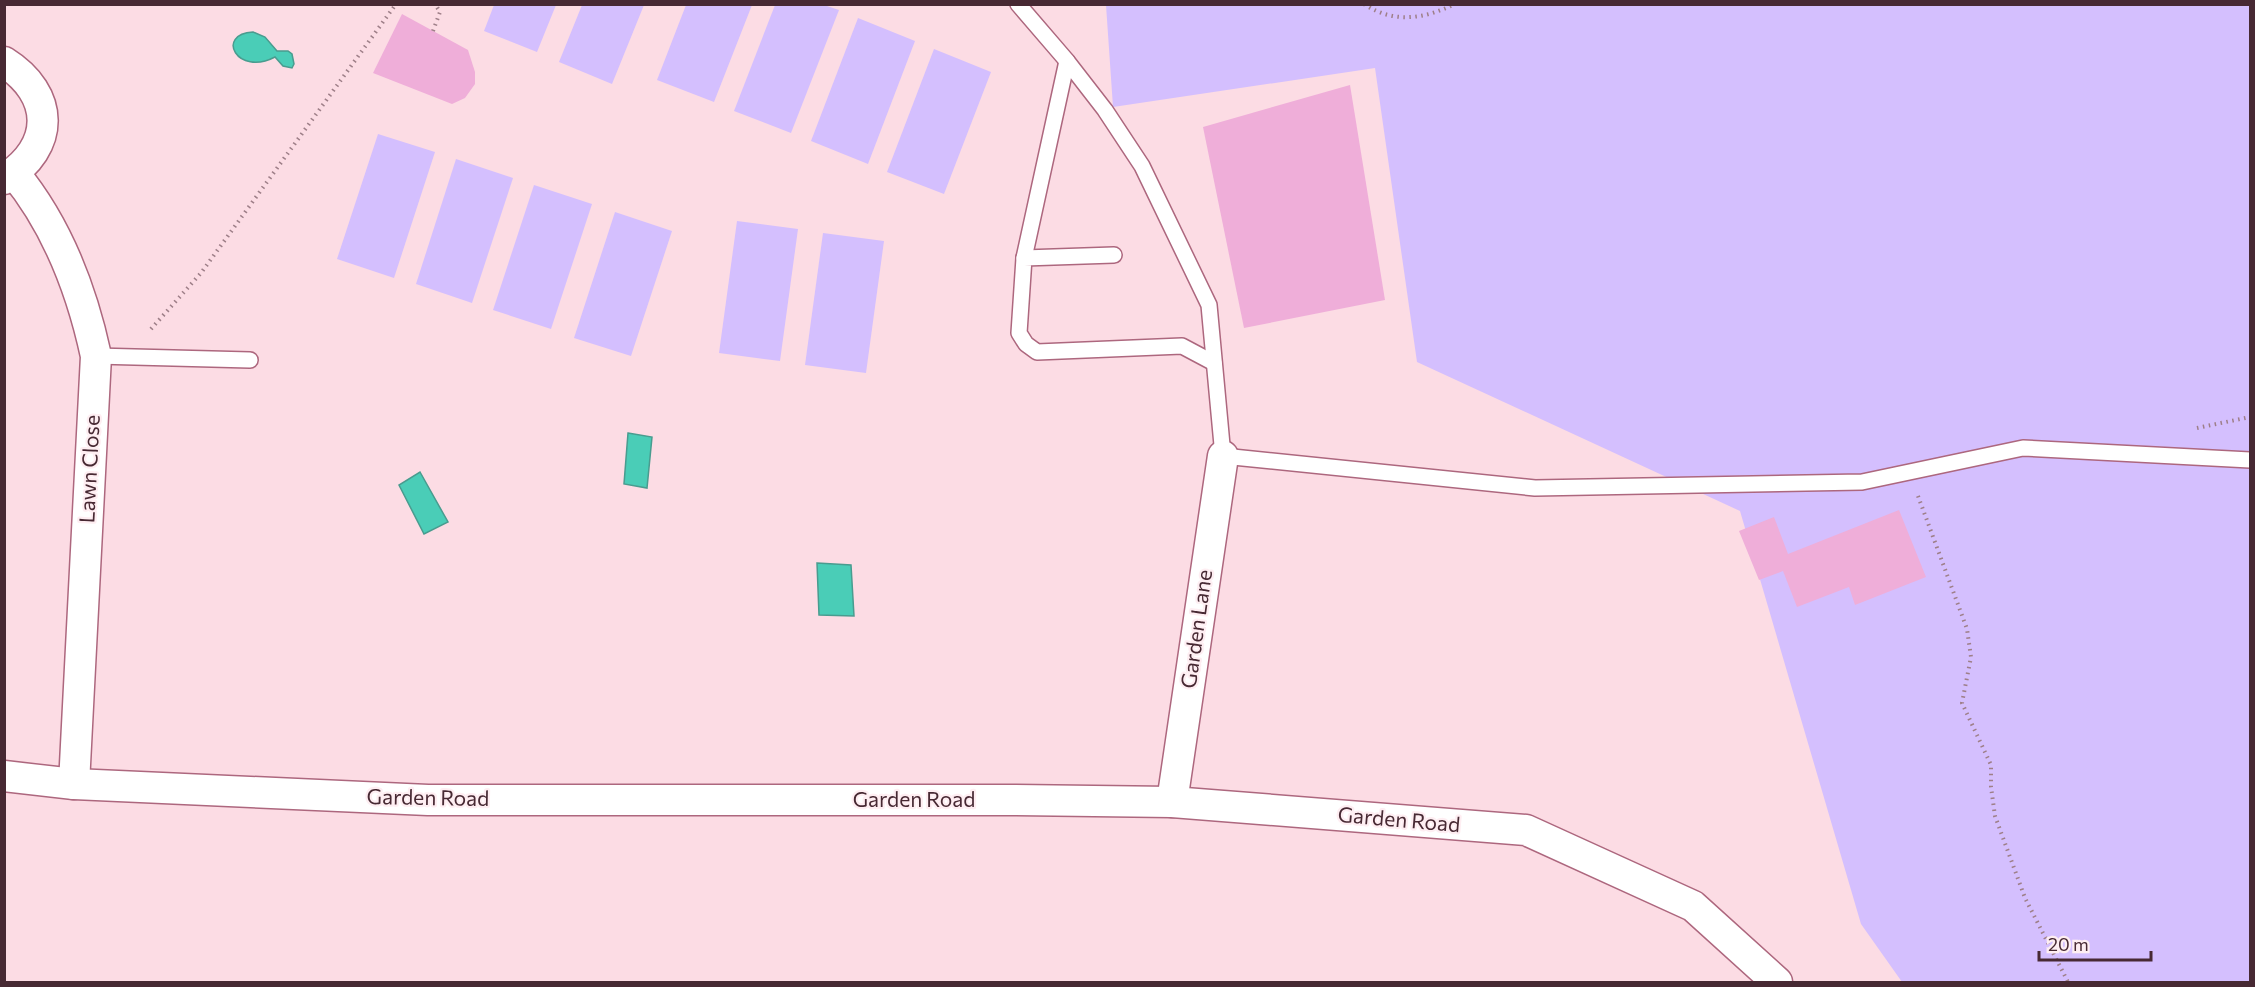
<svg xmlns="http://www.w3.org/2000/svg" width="2255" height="987" font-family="Commissioner,sans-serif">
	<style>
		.green { fill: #d4bffe }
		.water { fill: #4acdb7; stroke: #499c8f; stroke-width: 1.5 }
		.building { fill: #efaed9 }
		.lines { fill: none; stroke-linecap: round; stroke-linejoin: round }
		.service-casing { stroke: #ad677e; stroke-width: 18 }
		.minor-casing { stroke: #ad677e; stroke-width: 33 }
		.path { stroke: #9e7f88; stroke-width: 4; stroke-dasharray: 1.5 4.5; stroke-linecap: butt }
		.service { stroke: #fff; stroke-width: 15 }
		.minor { stroke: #fff; stroke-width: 30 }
		.labels { text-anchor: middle; stroke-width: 4.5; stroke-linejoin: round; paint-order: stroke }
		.street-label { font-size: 21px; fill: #472933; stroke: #feeef2 }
	</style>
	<rect width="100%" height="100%" fill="#fcdce4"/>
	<g class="green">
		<polygon points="494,5 556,5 537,52 484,31"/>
		<polygon points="582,5 644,5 612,84 559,62"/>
		<polygon points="686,5 752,5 714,102 657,80"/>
		<polygon points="775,5 824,5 839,10 791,133 734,111"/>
		<polygon points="1106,5 2250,5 2250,982 1902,982 1861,924 1740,511 1417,362 1375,68 1113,107"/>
		<polygon points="858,18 915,41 868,164 811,141"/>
		<polygon points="934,49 991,72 944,194 887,172"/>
		<polygon points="378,134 435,152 394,278 337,259"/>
		<polygon points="456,159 513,178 472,303 416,284"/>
		<polygon points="534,185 592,204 551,329 493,310"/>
		<polygon points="615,212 672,231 631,356 574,338"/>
		<polygon points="737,221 798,229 780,361 719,353"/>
		<polygon points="823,233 884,241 866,373 805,365"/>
	</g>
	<g class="water">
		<path d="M253,32L265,37L277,51H288L292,54L294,64L292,68L283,66L275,57C237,77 215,34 253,32Z"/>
		<polygon points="628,433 652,437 647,488 624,484"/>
		<polygon points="420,472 448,522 424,534 399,485"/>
		<polygon points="817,563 851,565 854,616 819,615"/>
	</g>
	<g class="building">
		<polygon points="402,14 468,50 475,72 475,84 465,98 452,104 373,73"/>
		<polygon points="1350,85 1385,300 1244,328 1203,127"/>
		<polygon points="1899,510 1926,577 1855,605 1849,587 1797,607 1783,571 1759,580 1739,531 1774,517 1788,554"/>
	</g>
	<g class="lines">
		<g class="service-casing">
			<g id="service">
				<polyline points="1018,4 1067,61 1105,110 1142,166 1209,305 1223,456 1535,488 1862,482 2023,448 2250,460"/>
				<polyline points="1114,255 1024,258 1019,333 1026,344 1037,352 1182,346 1214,363"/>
				<polyline points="1024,258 1067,61"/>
				<polyline points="96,356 250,360"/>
			</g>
		</g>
		<g class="minor-casing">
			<g id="minor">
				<path d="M4,62C55,94 56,147 4,179"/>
				<path d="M14,173C57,225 82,291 96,356L74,784"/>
				<polyline points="4,776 74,784 428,800 1014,800 1172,802 1526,830 1693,906 1777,982"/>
				<polyline points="1172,802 1223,456"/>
			</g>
		</g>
		<g class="path">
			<path d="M1364,4C1394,24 1424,19 1455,4"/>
			<polyline points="433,31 440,12 435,4"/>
			<polyline points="151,329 201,273 396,4"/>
			<polyline points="2197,428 2250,417"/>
			<polyline points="1918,496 1967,629 1971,657 1962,703 1991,765 1991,787 1995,816 2025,898 2068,982"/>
		</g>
		<use href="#service" class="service"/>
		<use href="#minor" class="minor"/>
	</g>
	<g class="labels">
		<g class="street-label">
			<text transform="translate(90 469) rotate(-87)" y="7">Lawn Close</text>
			<text transform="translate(1197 629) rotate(-82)" y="7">Garden Lane</text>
			<text transform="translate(428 798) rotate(1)" y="7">Garden Road</text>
			<text x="914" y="807">Garden Road</text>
			<text transform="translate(1399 820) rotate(5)" y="7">Garden Road</text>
		</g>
	</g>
	<rect width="2255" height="987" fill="none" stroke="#472933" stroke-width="12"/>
	<path d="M2039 951v9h112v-9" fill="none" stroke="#472933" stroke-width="3"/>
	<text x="2048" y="951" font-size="18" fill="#472933" stroke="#feeef2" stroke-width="4.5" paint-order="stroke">20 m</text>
</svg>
